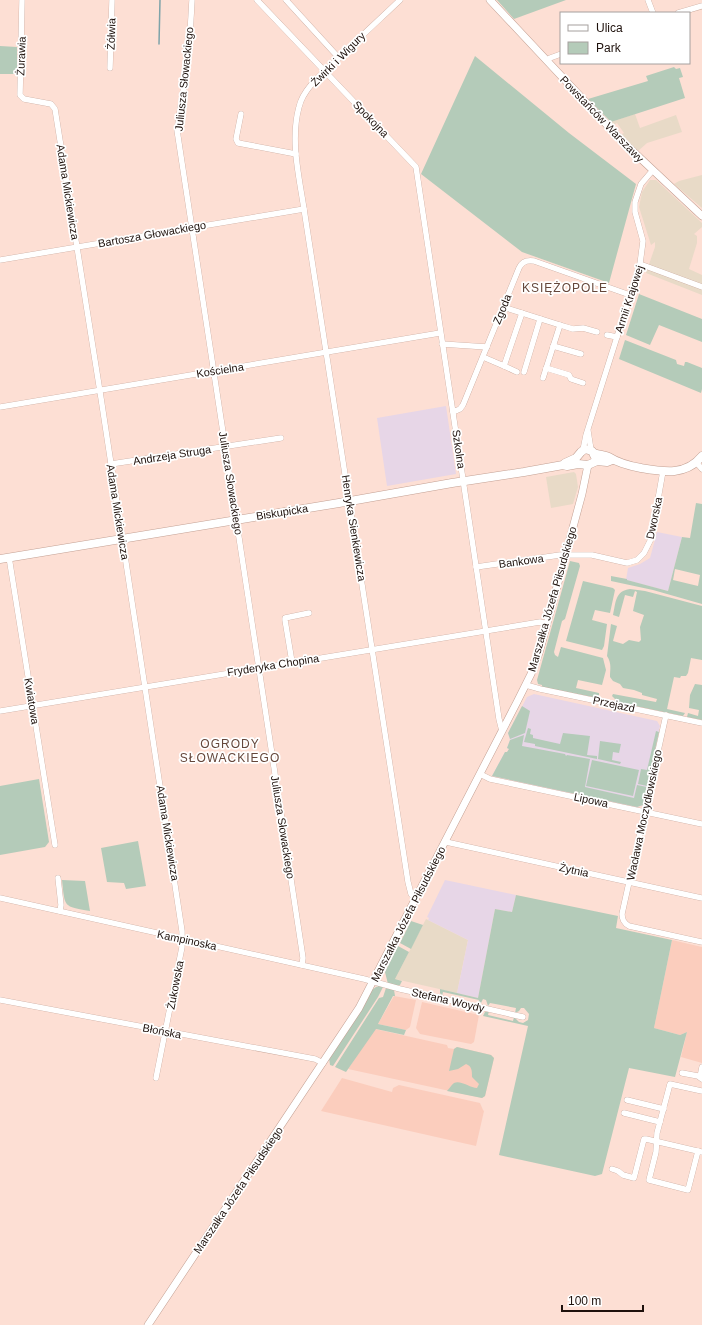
<svg xmlns="http://www.w3.org/2000/svg" width="702" height="1325" font-family="Helvetica,sans-serif">
	<style>
		.commercial { fill: #e8dac7 }
		.built { fill: #fbcdbd }
		.education { fill: #e7d6e7 }
		.green { fill: #b4cbb9; fill-rule: evenodd }
		.lines { fill: none; stroke-linecap: round; stroke-linejoin: round }
		.stream { stroke: #7ea3a9; stroke-width: 1.5 }
		.minor-casing { stroke: #c3a093; stroke-width: 6 }
		.tertiary-casing { stroke: #c3a093; stroke-width: 8 }
		.secondary-casing { stroke: #c3a093; stroke-width: 9 }
		.minor { stroke: #fff; stroke-width: 5.5 }
		.tertiary { stroke: #fff; stroke-width: 7 }
		.secondary { stroke: #fff; stroke-width: 8 }
		.labels { text-anchor: middle; stroke-width: 3.5; stroke-linejoin: round; paint-order: stroke }
		.street-label { font-size: 11px; fill: #1e110c; stroke: #fff }
		.neighbourhood-label { font-size: 12px; letter-spacing: 1px; fill: #65473b; stroke: #fff }
	</style>
	<rect width="100%" height="100%" fill="#fddfd4"/>
	<g class="commercial">
		<polygon points="635,114 640,128 676,115 682,132 647,143 638,151 626,140 622,134 624,133 617,123 614,125 611,122"/>
		<polygon points="702,175 702,208 674,184 679,181"/>
		<polygon points="650,180 656,180 702,223 702,227 694,234 697,236 697,243 689,269 702,275 702,295 646,273 655,247 655,242 651,245 639,207 642,192"/>
		<polygon points="574,472 576,474 578,487 573,504 551,508 546,477"/>
		<polygon points="426,919 468,940 457,993 395,979"/>
	</g>
	<g class="built">
		<polygon points="672,940 702,947 702,1063 681,1057 687,1032 680,1035 654,1028"/>
		<polygon points="394,996 416,1000 410,1027 406,1030 378,1024"/>
		<polygon points="422,1002 479,1015 474,1042 471,1044 420,1034 416,1028"/>
		<polygon points="375,1029 447,1045 448,1048 454,1049 457,1047 491,1055 494,1058 485,1096 482,1098 348,1069"/>
		<polygon points="342,1078 392,1092 393,1088 399,1085 480,1103 483,1110 484,1111 476,1146 321,1111"/>
	</g>
	<g class="education">
		<polygon points="446,406 456,474 387,486 377,418"/>
		<polygon points="657,532 682,537 668,591 626,580 628,568 640,564 650,558"/>
		<polygon points="534,694 657,721 660,726 643,805 637,807 492,776 505,752 507,753 509,749 507,748 510,740 508,733 527,697"/>
		<polygon points="445,880 516,895 512,912 495,909 478,998 457,993 468,940 428,920 429,918 427,917"/>
	</g>
	<g class="green">
		<polygon points="497,0 566,0 514,19"/>
		<polygon points="0,46 17,47 17,74 0,74"/>
		<polygon points="475,56 569,133 636,184 609,283 522,252 421,174"/>
		<polygon points="674,67 676,69 680,68 683,77 679,78 685,98 611,122 588,99 648,81 646,76"/>
		<polygon points="639,294 702,319 702,342 659,325 650,345 626,335"/>
		<polygon points="625,340 676,360 677,364 684,366 685,362 687,362 702,368 702,389 701,393 619,359"/>
		<path d="M696,503L702,504V604L653,590L611,581V576L627,579V580L668,591L682,537L690,538ZM675,569L700,575L698,586L673,580Z"/>
		<polygon points="570,561 579,563 580,566 565,619 562,621 554,652 555,655 558,657 561,647 603,658 606,670 602,685 578,680 576,688 599,693 599,696 602,697 598,696 598,698 542,687 542,685 538,684 537,680"/>
		<polygon points="583,581 613,588 615,590 610,613 595,610 592,620 607,624 604,646 602,650 566,641"/>
		<path d="M630,589L645,591L702,606V660L691,658L688,673L686,676H681L680,678L674,677L667,709L685,713L683,716L616,702V700L612,696L613,694L656,702L657,699L642,695V693L634,690L623,688L620,684L613,681L610,677C610,669 612,664 607,656L611,624L617,626L613,641L623,644L629,640L639,642L641,640L640,627L644,615L633,611L637,592L635,591L633,597L625,595L619,617L613,615C616,602 615,591 630,589Z"/>
		<polygon points="695,684 702,685 702,720 687,717 688,713 698,716 699,710 689,708 690,695"/>
		<polygon points="522,706 530,711 525,733 510,739 508,733"/>
		<polygon points="528,728 531,729 530,734 533,735 533,738 560,744 563,733 590,736 587,755 597,756 597,759 535,746 535,744 524,742"/>
		<polygon points="656,731 659,732 647,786 638,784 641,769 647,770"/>
		<polygon points="524,735 522,746 565,754 566,756 567,755 590,759 585,787 634,798 637,785 647,787 643,805 637,807 492,776 505,752 507,752 509,749 507,748 510,740"/>
		<polygon points="600,741 621,744 619,753 613,752 612,760 621,762 620,764 598,759"/>
		<polygon points="592,760 639,770 633,796 586,786"/>
		<polygon points="39,779 49,842 45,847 0,855 0,786"/>
		<polygon points="138,841 146,886 126,889 124,883 107,882 101,848"/>
		<path d="M62,880L85,881L90,911C63,906 65,908 62,880Z"/>
		<polygon points="516,895 618,916 616,928 672,940 654,1028 680,1035 687,1032 675,1077 629,1068 602,1174 595,1176 499,1155 528,1026 483,1016 485,1012 489,1011 488,1015 513,1021 514,1017 519,1022 523,1023 528,1020 529,1014 524,1008 521,1008 519,1011 515,1013 516,1008 490,1003 488,1006 486,1000 483,999 481,1003 478,1004 479,1000 443,992 442,996 440,993 440,989 478,998 495,909 512,912"/>
		<polygon points="411,921 423,925 411,949 400,943"/>
		<polygon points="398,946 409,952 395,979 402,981 400,985 397,986 388,984 385,972"/>
		<polygon points="379,986 383,987 378,997 333,1066 330,1065 329,1058 372,990 376,987"/>
		<polygon points="386,988 394,990 395,996 393,996 378,1024 406,1030 404,1035 376,1029 346,1072 335,1067 379,998 383,997"/>
		<path d="M457,1047L491,1055L494,1058L485,1096L482,1098L447,1091C450,1088 451,1085 454,1083C461,1080 470,1088 477,1088L479,1084L472,1077C472,1071 472,1066 466,1064L458,1069L449,1071L454,1049Z"/>
	</g>
	<g class="lines">
		<polyline class="stream" points="159,44 160,0"/>
		<g class="minor-casing">
			<g id="minor">
				<polyline points="22,0 20,95 24,99 51,104 55,109 101,398 182,931 182,947 156,1078"/>
				<polyline points="192,0 189,52 177,130 303,958 302,965"/>
				<polyline points="257,0 416,167 499,719 502,731"/>
				<polyline points="286,0 339,58"/>
				<path d="M400,0C380,19 360,37 341,56C326,71 304,86 299,107C290,140 299,176 304,209L408,882L411,894L416,898"/>
				<polyline points="648,0 653,13"/>
				<polyline points="678,13 702,6"/>
				<polyline points="547,61 550,58 561,54"/>
				<polyline points="110,68 112,0"/>
				<polyline points="241,114 236,139 238,143 296,154"/>
				<polyline points="0,260 304,209"/>
				<polyline points="640,264 702,287"/>
				<polyline points="503,307 560,325 573,329 583,328 597,332"/>
				<polyline points="607,335 617,337"/>
				<polyline points="442,344 487,347"/>
				<polyline points="553,346 581,354"/>
				<polyline points="483,357 504,366 522,313"/>
				<polyline points="504,366 517,372"/>
				<polyline points="546,368 569,375 571,379 583,383"/>
				<polyline points="524,372 540,319"/>
				<polyline points="543,378 560,325"/>
				<polyline points="0,407 440,333"/>
				<path d="M453,412L460,409L463,405L519,268C522,261 528,260 534,261L630,295"/>
				<polyline points="588,431 591,450"/>
				<polyline points="583,450 586,435 640,264 643,241 635,212 635,202 641,184 653,170"/>
				<polyline points="696,462 702,469"/>
				<polyline points="111,464 281,438"/>
				<polyline points="9,557 55,845"/>
				<polyline points="476,567 560,555 592,555 627,563 637,560 644,553 651,539 663,471"/>
				<polyline points="292,662 285,620 285,618 309,613"/>
				<polyline points="526,685 540,689 702,723"/>
				<polyline points="0,711 540,622 547,624"/>
				<path d="M666,715L622,914C622,920 624,923 629,926L702,942"/>
				<polyline points="480,774 490,779 702,824"/>
				<polyline points="446,842 702,898"/>
				<polyline points="58,878 61,905 60,911"/>
				<polyline points="0,898 364,979 400,989 523,1017"/>
				<polyline points="0,1000 315,1059 323,1063"/>
				<polyline points="682,1073 698,1076 702,1079"/>
				<polyline points="700,1077 702,1067"/>
				<polyline points="627,1100 664,1109"/>
				<polyline points="624,1113 660,1122"/>
				<polyline points="698,1151 688,1190 649,1180 656,1152 657,1133 670,1084 702,1091"/>
				<polyline points="612,1169 618,1171 623,1175 634,1178 644,1139 646,1139 702,1152"/>
			</g>
		</g>
		<g class="tertiary-casing">
			<g id="tertiary">
				<polyline points="490,0 623,142 702,216"/>
				<polyline points="148,1325 359,1008 517,702 531,674 539,653 582,494 588,465"/>
			</g>
		</g>
		<g class="secondary-casing">
			<g id="secondary">
				<path d="M594,453C598,455 605,455 609,457C618,463 630,466 641,468C664,472 686,476 702,456"/>
				<polyline points="565,463 576,458 581,452 585,449 592,451 595,457"/>
				<polyline points="0,559 339,503 452,483 524,472 563,465 567,466 578,464 588,465 597,461 607,462 612,460"/>
			</g>
		</g>
		<use href="#minor" class="minor"/>
		<use href="#tertiary" class="tertiary"/>
		<use href="#secondary" class="secondary"/>
	</g>
	<g class="labels">
		<g class="street-label">
			<text transform="translate(111 34) rotate(-88)" y="4">Żółwia</text>
			<text transform="translate(21 56) rotate(-88)" y="4">Żurawia</text>
			<text transform="translate(338 59) rotate(-45)" y="4">Żwirki i Wigury</text>
			<text transform="translate(184 79) rotate(-84)" y="4">Juliusza Słowackiego</text>
			<text transform="translate(371 119) rotate(46)" y="4">Spokojna</text>
			<text transform="translate(602 119) rotate(46)" y="4">Powstańców Warszawy</text>
			<text transform="translate(68 192) rotate(81)" y="4">Adama Mickiewicza</text>
			<text transform="translate(152 234) rotate(-10)" y="4">Bartosza Głowackiego</text>
			<text transform="translate(629 299) rotate(-72)" y="4">Armii Krajowej</text>
			<text transform="translate(502 309) rotate(-68)" y="4">Zgoda</text>
			<text transform="translate(220 370) rotate(-9)" y="4">Kościelna</text>
			<text transform="translate(459 449) rotate(82)" y="4">Szkolna</text>
			<text transform="translate(172 455) rotate(-9)" y="4">Andrzeja Struga</text>
			<text transform="translate(231 483) rotate(81)" y="4">Juliusza Słowackiego</text>
			<text transform="translate(118 512) rotate(81)" y="4">Adama Mickiewicza</text>
			<text transform="translate(282 512) rotate(-9)" y="4">Biskupicka</text>
			<text transform="translate(654 518) rotate(-78)" y="4">Dworska</text>
			<text transform="translate(354 528) rotate(81)" y="4">Henryka Sienkiewicza</text>
			<text transform="translate(521 561) rotate(-8)" y="4">Bankowa</text>
			<text transform="translate(552 599) rotate(-74)" y="4">Marszałka Józefa Piłsudskiego</text>
			<text transform="translate(273 665) rotate(-9)" y="4">Fryderyka Chopina</text>
			<text transform="translate(32 701) rotate(81)" y="4">Kwiatowa</text>
			<text transform="translate(614 704) rotate(12)" y="4">Przejazd</text>
			<text transform="translate(591 800) rotate(12)" y="4">Lipowa</text>
			<text transform="translate(644 815) rotate(-78)" y="4">Wacława Moczydłowskiego</text>
			<text transform="translate(283 827) rotate(81)" y="4">Juliusza Słowackiego</text>
			<text transform="translate(168 833) rotate(81)" y="4">Adama Mickiewicza</text>
			<text transform="translate(574 870) rotate(12)" y="4">Żytnia</text>
			<text transform="translate(408 914) rotate(-63)" y="4">Marszałka Józefa Piłsudskiego</text>
			<text transform="translate(187 940) rotate(12)" y="4">Kampinoska</text>
			<text transform="translate(175 985) rotate(-79)" y="4">Żukowska</text>
			<text transform="translate(448 1000) rotate(13)" y="4">Stefana Woydy</text>
			<text transform="translate(162 1031) rotate(11)" y="4">Błońska</text>
			<text transform="translate(238 1190) rotate(-56)" y="4">Marszałka Józefa Piłsudskiego</text>
		</g>
		<g class="neighbourhood-label">
			<text x="565" y="292">KSIĘŻOPOLE</text>
			<text x="230" y="748">OGRODY<tspan x="230" dy="14">SŁOWACKIEGO</tspan></text>
		</g>
	</g>
	<rect x="560" y="12" width="130" height="52" fill="#ffffff" stroke="#a5a09e"/>
	<rect x="568" y="25" width="20" height="6" fill="#ffffff" stroke="#a5a09e"/>
	<text x="596" y="32" font-size="12" fill="#1e110c">Ulica</text>
	<rect x="568" y="42" width="20" height="12" fill="#b4cbb9" stroke="#a5a09e"/>
	<text x="596" y="52" font-size="12" fill="#1e110c">Park</text>
	<path d="M562 1305v6h81v-6" fill="none" stroke="#1e110c" stroke-width="2"/>
	<text x="568" y="1305" font-size="12" fill="#1e110c" stroke="#ffffff" stroke-width="3" paint-order="stroke">100 m</text>
</svg>
